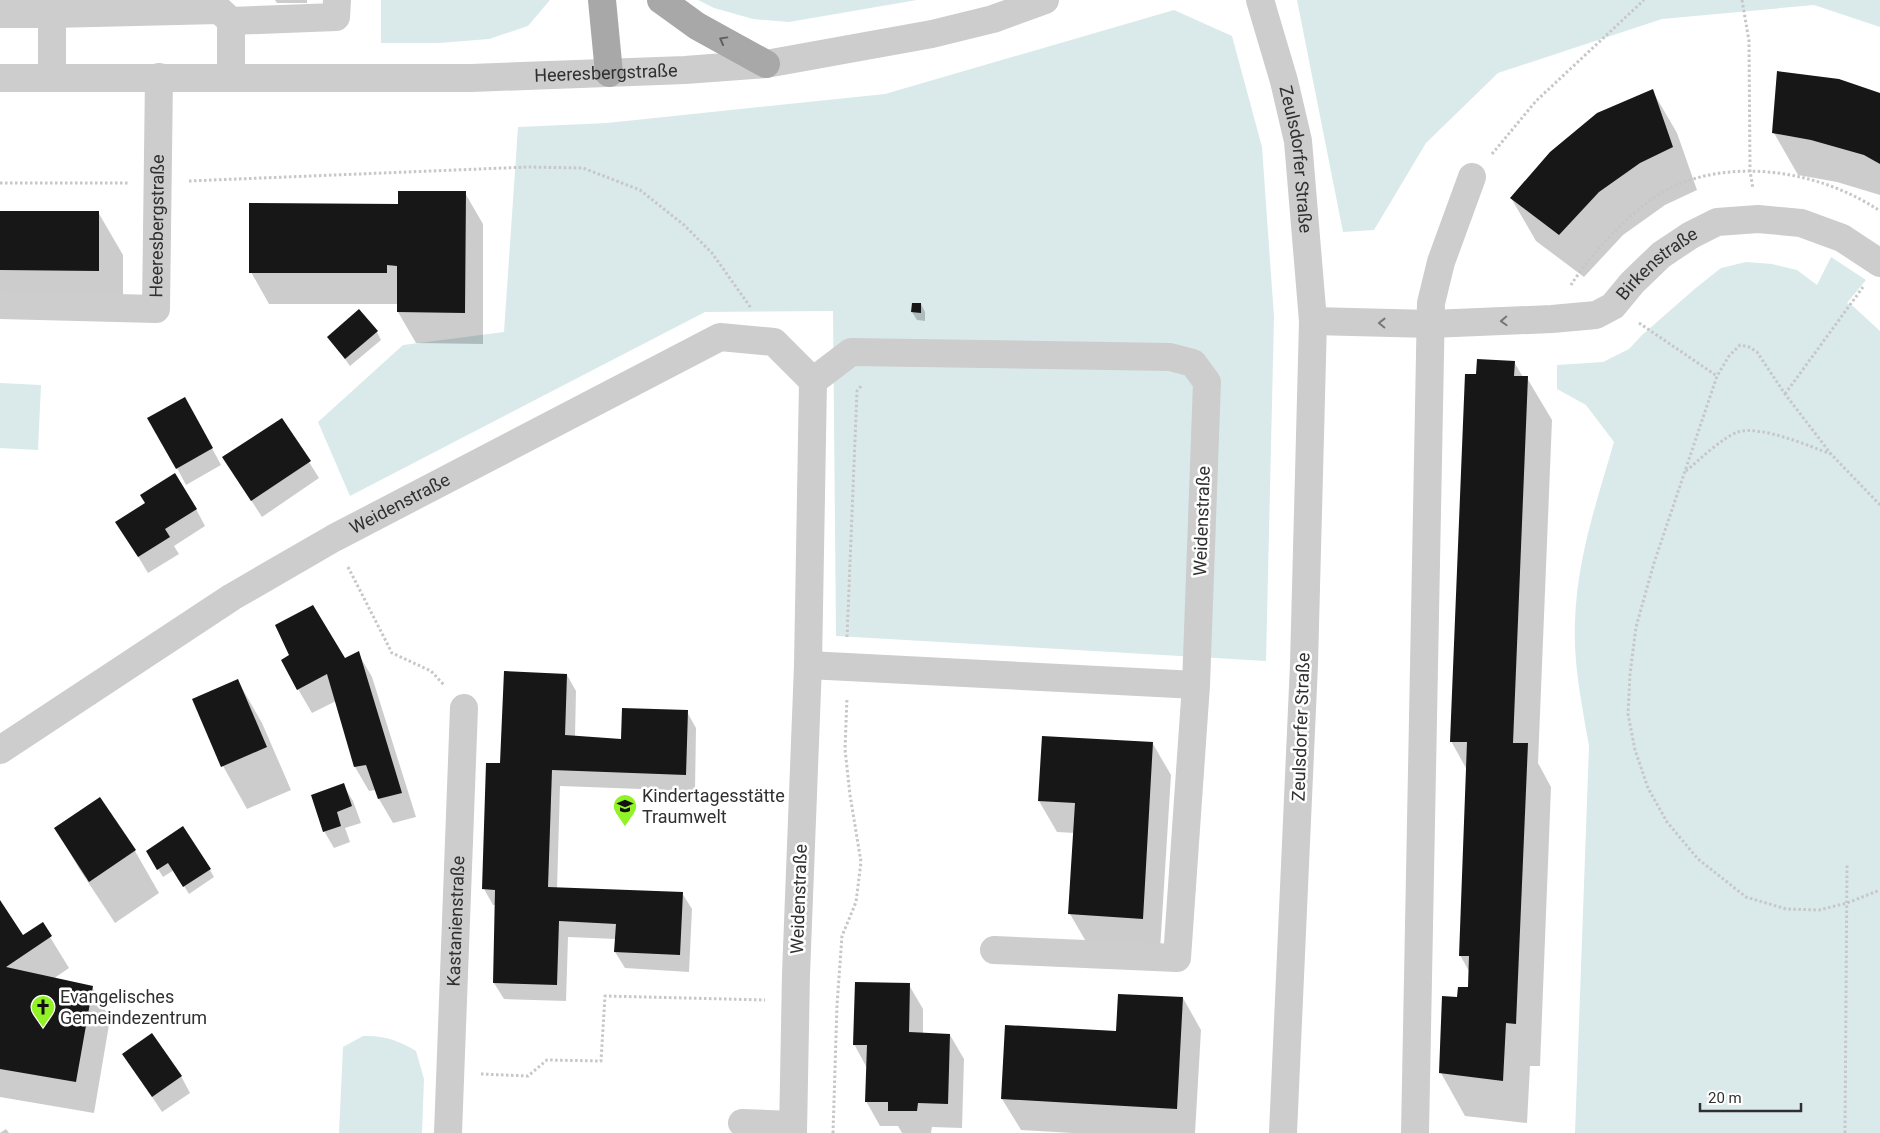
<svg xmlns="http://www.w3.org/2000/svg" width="1880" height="1133" font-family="Roboto,sans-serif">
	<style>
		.green { fill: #daeaeb }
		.shadow { fill: #0003 }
		.building { fill: #171717 }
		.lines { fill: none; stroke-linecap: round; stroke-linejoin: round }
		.path { stroke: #c7c7c7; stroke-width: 3; stroke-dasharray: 2.5 2.5; stroke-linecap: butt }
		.minor { stroke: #cdcdcd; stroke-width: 28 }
		.major { stroke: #a8a8a8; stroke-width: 28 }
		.oneway { stroke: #606060 }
		.oneway2 { stroke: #777 }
		.labels { text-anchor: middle; stroke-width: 5; stroke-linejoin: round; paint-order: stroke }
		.street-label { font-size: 18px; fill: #303030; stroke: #fff }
		.poi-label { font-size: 18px; fill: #303030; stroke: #fff; text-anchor: start }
	</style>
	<rect width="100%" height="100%" fill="#fff"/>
	<g class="green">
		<polygon points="381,0 550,0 528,26 489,39 439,43 381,43"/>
		<polygon points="698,0 917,0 789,22 753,19 714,8"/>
		<polygon points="1297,0 1880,0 1880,27 1814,5 1662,19 1498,73 1426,143 1374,230 1343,232"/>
		<polygon points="1174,10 1232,36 1262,147 1274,317 1266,661 836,636 833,311 705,312 350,496 318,422 403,345 504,332 518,127 607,123 885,94"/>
		<path d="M1831,257L1866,280L1847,303L1854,307L1880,331V1133H1575L1589,746C1582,705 1573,663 1575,621C1577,558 1597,501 1614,442L1586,405L1557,389V365L1603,362L1629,349L1642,335L1697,287L1721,268L1746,262L1772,264L1797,270L1817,285Z"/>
		<polygon points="0,383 41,385 38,450 0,448"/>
		<path d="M363,1036C383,1035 398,1040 416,1051L424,1079L422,1133H339L343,1047Z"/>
	</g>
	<g class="shadow">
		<polygon points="275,0 307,0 307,3 277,3"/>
		<polygon points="1652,90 1677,133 1697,190 1665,205 1623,235 1584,277 1536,241 1511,198"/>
		<polygon points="1880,95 1880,195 1837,182 1798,175 1774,133"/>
		<polygon points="465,193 483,224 483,344 416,343 398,312 398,304 269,304 251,272"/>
		<polygon points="0,212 98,212 123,255 123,313 0,313"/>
		<polygon points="921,304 925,312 925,321 917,320 912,312"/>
		<polygon points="377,332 381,340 350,366 329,337"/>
		<polygon points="1514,362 1523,377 1527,378 1552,420 1538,763 1551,787 1540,1066 1530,1066 1527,1123 1465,1116 1441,1073 1458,998 1470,988 1470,973 1460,955 1467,770 1451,741 1477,375"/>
		<polygon points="194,415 221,465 186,485 177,468"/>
		<polygon points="282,419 319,478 262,517 234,474"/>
		<polygon points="146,504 196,509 205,526 174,546 179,554 148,573 127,538"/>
		<polygon points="358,653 372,677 416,817 393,823 379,799 376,790 369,791 355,767 336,701 312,713 298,689"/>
		<polygon points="567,675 576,691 575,737 622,740 687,712 696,728 695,791 560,786 557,889 682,893 692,909 689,972 625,968 615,952 616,939 568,937 566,1001 504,999 494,983 496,905 493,905 484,889 501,765"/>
		<polygon points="238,681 262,723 291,790 247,809 223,766"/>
		<polygon points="1153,744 1171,775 1160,950 1088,945 1070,914 1075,833 1057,832 1039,801"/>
		<polygon points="343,785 353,801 361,823 345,828 350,842 334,848 324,831"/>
		<polygon points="100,798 135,851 159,893 115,923 80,870 55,828"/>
		<polygon points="147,851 210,870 214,877 189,894 174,870 163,877"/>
		<polygon points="0,902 23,937 42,924 69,968 53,979 92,987 110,1019 94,1113 0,1097"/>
		<polygon points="909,985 923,1009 923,1034 950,1035 964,1059 962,1128 932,1127 931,1133 902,1133 898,1126 880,1126 866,1101 867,1068 854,1044"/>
		<polygon points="1183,998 1201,1030 1195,1133 1073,1133 1021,1130 1002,1099 1117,1032"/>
		<polygon points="124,1054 181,1076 190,1093 162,1112"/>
		<polygon points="6,1129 9,1133 0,1133"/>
	</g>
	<g class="building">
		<polygon points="1777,71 1839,79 1880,93 1880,164 1864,155 1811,140 1772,133"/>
		<polygon points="1653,89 1673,147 1640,163 1599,192 1559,235 1510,198 1550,152 1597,113"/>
		<polygon points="398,191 466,191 465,313 397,312 397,266 387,265 387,273 249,273 249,203 398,204"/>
		<polygon points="0,211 99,211 99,271 0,270"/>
		<polygon points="912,303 921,303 921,313 911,312"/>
		<polygon points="359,309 378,331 345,359 327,337"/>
		<polygon points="1477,359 1515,361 1514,376 1528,376 1513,743 1528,743 1516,1024 1506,1023 1503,1081 1439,1073 1442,996 1457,997 1458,987 1468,987 1469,956 1459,956 1467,742 1450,742 1465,374 1476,374"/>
		<polygon points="185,397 213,448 176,469 147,418"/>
		<polygon points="282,418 311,461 251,501 222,457"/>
		<polygon points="175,473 197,509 165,529 170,537 138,557 115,522 145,503 140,495"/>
		<polygon points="313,605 345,658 359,651 402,793 378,799 366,765 354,767 327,674 297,690 281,660 289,655 275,625"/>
		<polygon points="504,671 567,674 565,735 621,739 622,708 688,710 686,775 552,770 548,887 683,892 680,955 614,952 616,924 559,921 557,985 493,983 495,890 482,889 486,763 500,763"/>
		<polygon points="238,679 267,747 221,767 192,699"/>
		<polygon points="1042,736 1153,742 1143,919 1068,914 1075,803 1038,801"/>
		<polygon points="344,783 352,806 337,812 341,826 323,832 311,795"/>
		<polygon points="100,797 136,850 89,882 54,828"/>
		<polygon points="183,826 211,869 183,887 168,863 157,870 146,851"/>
		<polygon points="0,900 23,935 43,922 52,936 6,967 93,986 76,1082 0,1069"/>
		<polygon points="855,982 910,983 909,1032 950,1034 948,1104 918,1103 917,1111 888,1111 888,1102 865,1102 867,1045 853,1045"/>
		<polygon points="1118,994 1183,997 1177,1109 1001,1099 1005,1025 1116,1031"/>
		<polygon points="152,1033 182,1076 152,1097 122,1054"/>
	</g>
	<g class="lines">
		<g class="path">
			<polyline points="1742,0 1749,41 1750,171 1753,189"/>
			<polyline points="1492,154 1536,101 1644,0"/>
			<polyline points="189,181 528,167 583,168 640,190 684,225 712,253 751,308"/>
			<polyline points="0,183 128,183"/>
			<path d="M1571,285C1591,253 1638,203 1672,187C1737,157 1822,172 1880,211"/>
			<polyline points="1639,323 1717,376"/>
			<polyline points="1785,394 1863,287"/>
			<path d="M1686,471C1699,460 1723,437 1738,432C1761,425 1809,446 1831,454"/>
			<polyline points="1880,505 1831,454 1785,394 1757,352 1749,347 1740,345 1729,356 1717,376 1654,563 1636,627 1630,674 1628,714 1635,750 1648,788 1667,822 1698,859 1746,897 1786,909 1819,910 1847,903 1880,890"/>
			<polyline points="348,567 392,653 431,671 444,685"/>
			<polyline points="847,637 857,391 862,385"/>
			<polyline points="481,1074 528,1076 547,1060 601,1061 605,996 765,1000"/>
			<polyline points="833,1133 837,1005 842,936 856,902 861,862 850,795 845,749 847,698"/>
			<polyline points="1845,1133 1847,865"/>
		</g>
		<g class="minor">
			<path id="s1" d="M1260,0L1284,81L1298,141L1313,321L1304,664L1283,1133"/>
			<polyline points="0,14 52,14"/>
			<polyline points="231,21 336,17 337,0"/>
			<path id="s2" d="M0,78H471L685,70L766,64L932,34L993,19L1045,0"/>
			<polyline points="52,78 52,14 219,10 231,21 231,78"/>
			<path id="s3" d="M0,305L156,309L159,77"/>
			<path id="s4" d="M1313,321L1431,324L1552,319L1596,315L1613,306L1632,283L1661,255L1691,235L1717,222L1758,219L1801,223L1842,238L1880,263"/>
			<polyline points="813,381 851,352 1170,357 1193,363 1207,382 1196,685 1177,958 994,950"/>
			<polyline points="808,665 1196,685"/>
			<path id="s5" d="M0,750L232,597L334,538L720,337L774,342L813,381L808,665L796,974L793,1133"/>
			<polyline points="742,1123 792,1125"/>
			<path id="s6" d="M448,1133L464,708"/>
			<polyline points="1415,1133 1431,303 1441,262 1472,177"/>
		</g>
		<g class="major">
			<polyline points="602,0 609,73"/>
			<polyline points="661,0 697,26 766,64"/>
		</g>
	</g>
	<defs><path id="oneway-chevron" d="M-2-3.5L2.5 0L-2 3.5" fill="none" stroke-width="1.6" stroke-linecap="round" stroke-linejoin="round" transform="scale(1.25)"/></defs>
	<use class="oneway" href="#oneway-chevron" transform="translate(723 40) rotate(-151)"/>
	<g class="oneway2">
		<use href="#oneway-chevron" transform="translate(1504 321) rotate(178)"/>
		<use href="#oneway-chevron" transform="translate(1382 323) rotate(-179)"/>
	</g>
	<defs>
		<g id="school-pin" transform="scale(1.25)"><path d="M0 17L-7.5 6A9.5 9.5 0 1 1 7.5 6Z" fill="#91f226" stroke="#fff"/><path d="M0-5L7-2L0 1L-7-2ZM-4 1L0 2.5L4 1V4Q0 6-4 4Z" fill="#111"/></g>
		<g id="church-pin" transform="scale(1.25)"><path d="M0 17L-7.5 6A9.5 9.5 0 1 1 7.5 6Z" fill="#91f226" stroke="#fff"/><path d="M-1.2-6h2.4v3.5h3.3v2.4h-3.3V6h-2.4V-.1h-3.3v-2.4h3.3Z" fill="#111"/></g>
	</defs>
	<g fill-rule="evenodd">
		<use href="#school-pin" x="625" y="806"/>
		<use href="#church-pin" x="43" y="1007"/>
	</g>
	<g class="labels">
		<g class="street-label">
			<text dy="6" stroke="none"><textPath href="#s2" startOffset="606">Heeresbergstraße</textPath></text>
			<text dy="6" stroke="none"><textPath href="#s1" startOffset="164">Zeulsdorfer Straße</textPath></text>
			<text dy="6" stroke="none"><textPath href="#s3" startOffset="239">Heeresbergstraße</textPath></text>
			<text dy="6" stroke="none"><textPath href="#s4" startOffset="364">Birkenstraße</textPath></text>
			<text dy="6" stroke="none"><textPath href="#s5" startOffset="470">Weidenstraße</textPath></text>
			<text transform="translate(1202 521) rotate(-88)" y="6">Weidenstraße</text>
			<text transform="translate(1301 727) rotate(-88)" y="6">Zeulsdorfer Straße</text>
			<text transform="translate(799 899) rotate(-88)" y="6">Weidenstraße</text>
			<text dy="6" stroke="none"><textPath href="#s6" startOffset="212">Kastanienstraße</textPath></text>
		</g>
		<g class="poi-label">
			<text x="642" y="802">Kindertagesstätte<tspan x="642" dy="21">Traumwelt</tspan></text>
			<text x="60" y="1003">Evangelisches<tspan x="60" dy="21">Gemeindezentrum</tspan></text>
		</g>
	</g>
	<path d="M1700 1103v8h101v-8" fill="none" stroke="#303030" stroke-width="2.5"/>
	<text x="1708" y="1103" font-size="15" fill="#303030" stroke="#ffffff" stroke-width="4" paint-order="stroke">20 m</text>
</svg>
